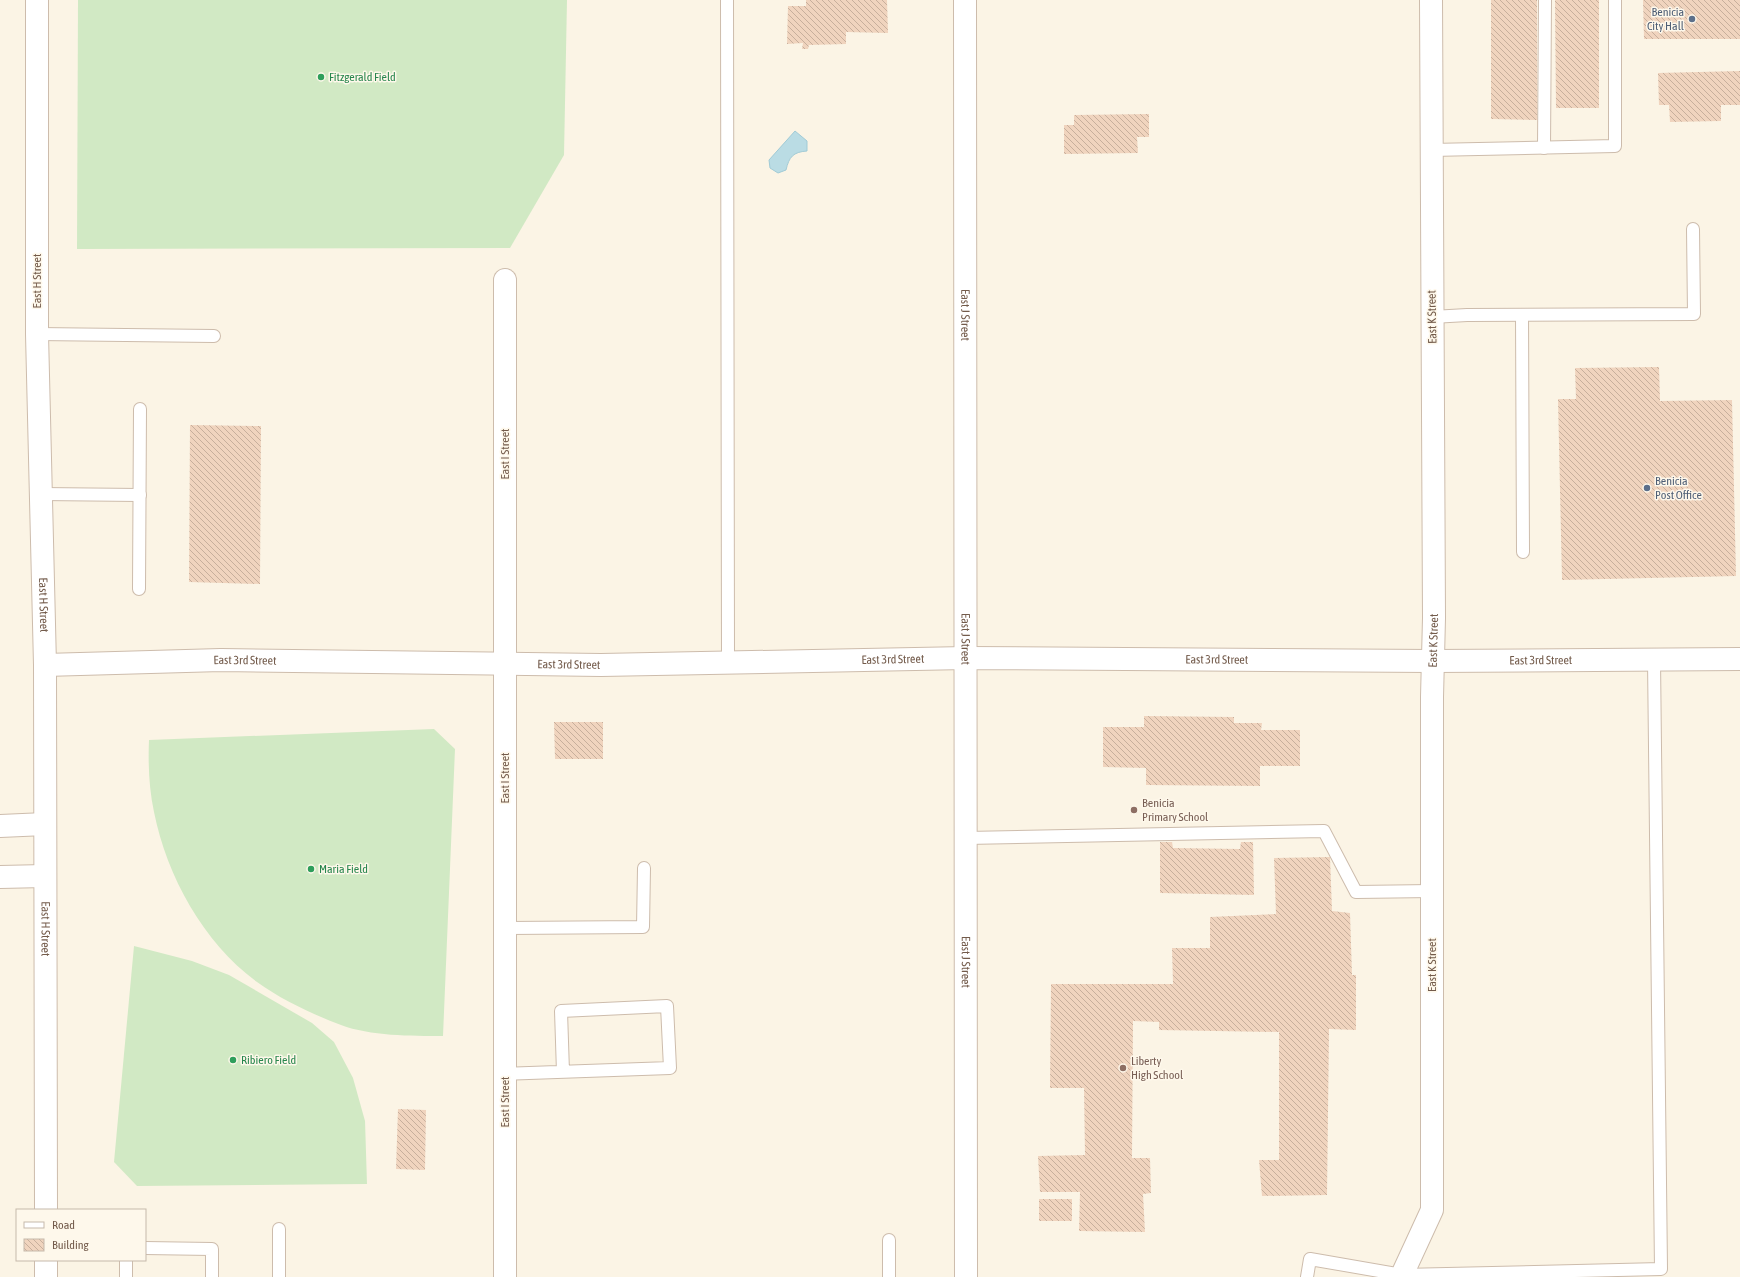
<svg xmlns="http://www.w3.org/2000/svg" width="1740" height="1277" font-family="'Asap Condensed',sans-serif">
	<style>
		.grass { fill: #d1e9c4 }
		.water { fill: #badce4; stroke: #a1cbd6 }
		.building { fill: url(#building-back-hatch) }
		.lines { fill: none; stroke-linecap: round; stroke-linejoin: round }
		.service-casing { stroke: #cdbcac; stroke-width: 14 }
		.minor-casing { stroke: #cdbcac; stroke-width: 24 }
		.tertiary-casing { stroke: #cdbcac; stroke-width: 24 }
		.service { stroke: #fff; stroke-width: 12 }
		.minor { stroke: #fff; stroke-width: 22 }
		.tertiary { stroke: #fff; stroke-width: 22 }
		.service-dot { fill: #5c6f8a; stroke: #fef8eb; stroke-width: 1.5 }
		.leisure-dot { fill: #2e9e5b; stroke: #fef8eb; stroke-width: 1.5 }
		.education-dot { fill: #8d6e63; stroke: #fef8eb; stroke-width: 1.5 }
		.labels { text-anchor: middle; stroke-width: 3; stroke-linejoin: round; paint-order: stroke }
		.service-label { font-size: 12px; fill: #4e5e75; stroke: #fef8eb; text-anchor: end }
		.leisure-label { font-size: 12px; fill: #27864d; stroke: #fef8eb; text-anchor: start }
		.street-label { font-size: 12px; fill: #735b4b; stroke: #fef8eb }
		.education-label { font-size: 12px; fill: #785e54; stroke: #fef8eb; text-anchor: start }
	</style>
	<defs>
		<pattern id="building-back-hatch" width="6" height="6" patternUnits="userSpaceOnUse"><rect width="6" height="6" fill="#f0d4be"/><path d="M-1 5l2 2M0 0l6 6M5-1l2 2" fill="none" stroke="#c7af9c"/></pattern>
	</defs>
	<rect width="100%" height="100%" fill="#fbf4e5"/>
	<g class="grass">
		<polygon points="78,0 567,0 564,155 510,248 77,249"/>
		<path d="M434,729L455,749L443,1036C411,1036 370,1036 341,1025C312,1014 282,1000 257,982C204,943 167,877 154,812C149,789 148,764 149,740Z"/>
		<polygon points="134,946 192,961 229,975 312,1023 334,1042 353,1078 365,1121 367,1184 137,1186 114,1162"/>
	</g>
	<path class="water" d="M795,131L807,141V151C793,152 789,157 786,170L778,173L770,168L769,160Z"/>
	<g class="building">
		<polygon points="806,0 887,0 888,33 846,32 846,44 809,45 808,49 802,49 803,43 787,44 788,6 806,6"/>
		<polygon points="1491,0 1537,0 1537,120 1491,119"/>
		<polygon points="1555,0 1599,0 1599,108 1556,108"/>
		<polygon points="1643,0 1740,0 1740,39 1644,39"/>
		<polygon points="1740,71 1740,105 1721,105 1721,121 1670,122 1669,105 1659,105 1658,73"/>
		<polygon points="1149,114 1149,137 1137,137 1138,153 1064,154 1064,125 1074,125 1074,115"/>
		<polygon points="1659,367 1660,401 1732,400 1736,576 1562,580 1558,399 1576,399 1575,368"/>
		<polygon points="190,425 261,426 260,584 189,582"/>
		<polygon points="1144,716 1234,717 1234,723 1262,723 1261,730 1300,730 1300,766 1260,766 1260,786 1146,785 1146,768 1103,767 1103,727 1144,727"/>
		<polygon points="554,722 603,722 603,759 555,759"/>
		<polygon points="1160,842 1172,842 1173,848 1240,849 1241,842 1253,842 1254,895 1160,893"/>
		<polygon points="1330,857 1332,911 1350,913 1352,975 1356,975 1356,1030 1329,1029 1327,1195 1262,1196 1259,1160 1279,1160 1279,1032 1159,1030 1159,1022 1133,1021 1132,1158 1150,1158 1151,1193 1143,1194 1145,1232 1079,1231 1080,1192 1040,1192 1038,1156 1085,1155 1084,1088 1050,1088 1051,984 1173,984 1172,948 1210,948 1210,917 1276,914 1274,858"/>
		<polygon points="398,1109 426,1110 425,1170 396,1169"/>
		<rect x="1039" y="1199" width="33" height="22"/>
	</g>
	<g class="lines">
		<g class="service-casing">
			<g id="service">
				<polyline points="727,0 728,663"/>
				<polyline points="1544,148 1545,0"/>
				<polyline points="1431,150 1615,146 1615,0"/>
				<polyline points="1522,315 1523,552"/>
				<polyline points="1432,317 1467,315 1694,314 1693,229"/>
				<polyline points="37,334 214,336"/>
				<polyline points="41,494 140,495"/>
				<polyline points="139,589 140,409"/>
				<polyline points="966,838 1324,831 1356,892 1432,891"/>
				<polyline points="505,928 643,927 644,868"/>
				<polyline points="504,1074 670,1068 667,1006 561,1011 563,1072"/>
				<polyline points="279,1229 279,1277"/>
				<polyline points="889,1240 889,1277"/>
				<polyline points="145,1248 212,1249 212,1277"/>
				<polyline points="126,1260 126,1277"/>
				<polyline points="1307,1277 1310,1259 1402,1275 1661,1269 1654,660"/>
			</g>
		</g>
		<g class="minor-casing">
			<g id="minor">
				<path id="s1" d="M965,0L966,1277"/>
				<polyline points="505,280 505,1277"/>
				<path id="s2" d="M45,665L221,660L601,665L966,658L1432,661L1740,659"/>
				<polyline points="0,826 45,824"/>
				<polyline points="0,877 45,876"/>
				<path id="s3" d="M1402,1275L1432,1210V697L1434,618L1431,0"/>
			</g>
		</g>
		<g class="tertiary-casing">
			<g id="tertiary">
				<path id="s4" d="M37,0V334L45,665L46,1210"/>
				<polyline points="46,1277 46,1260"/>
			</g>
		</g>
		<use href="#service" class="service"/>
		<use href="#minor" class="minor"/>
		<use href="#tertiary" class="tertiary"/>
	</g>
	<g class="service-dot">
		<circle cx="1692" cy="19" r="4"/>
		<circle cx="1647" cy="488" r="4"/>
	</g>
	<g class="leisure-dot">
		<circle cx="321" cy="77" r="4"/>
		<circle cx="311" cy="869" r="4"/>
		<circle cx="233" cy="1060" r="4"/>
	</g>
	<g class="education-dot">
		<circle cx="1134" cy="810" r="4"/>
		<circle cx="1123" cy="1068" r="4"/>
	</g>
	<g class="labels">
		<g class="service-label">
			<text x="1684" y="16">Benicia<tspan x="1684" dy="14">City Hall</tspan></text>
			<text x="1655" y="485" text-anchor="start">Benicia<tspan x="1655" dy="14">Post Office</tspan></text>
		</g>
		<g class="leisure-label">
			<text x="329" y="81">Fitzgerald Field</text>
			<text x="319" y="873">Maria Field</text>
			<text x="241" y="1064">Ribiero Field</text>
		</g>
		<g class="street-label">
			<text transform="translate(37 281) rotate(-90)" y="4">East H Street</text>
			<text dy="4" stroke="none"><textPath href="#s1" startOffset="315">East J Street</textPath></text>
			<text transform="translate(1432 317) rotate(-91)" y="4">East K Street</text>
			<text transform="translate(505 454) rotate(-90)" y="4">East I Street</text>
			<text dy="4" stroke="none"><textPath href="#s4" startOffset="605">East H Street</textPath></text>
			<text dy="4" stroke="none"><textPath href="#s1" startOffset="639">East J Street</textPath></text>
			<text dy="4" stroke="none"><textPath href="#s3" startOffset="641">East K Street</textPath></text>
			<text dy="4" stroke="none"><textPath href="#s2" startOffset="848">East 3rd Street</textPath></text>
			<text dy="4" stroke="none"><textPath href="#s2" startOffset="1172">East 3rd Street</textPath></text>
			<text dy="4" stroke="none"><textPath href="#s2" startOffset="200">East 3rd Street</textPath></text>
			<text dy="4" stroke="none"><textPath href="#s2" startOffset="1496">East 3rd Street</textPath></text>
			<text dy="4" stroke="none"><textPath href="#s2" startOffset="524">East 3rd Street</textPath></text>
			<text transform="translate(505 778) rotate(-90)" y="4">East I Street</text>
			<text dy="4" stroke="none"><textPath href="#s4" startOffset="929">East H Street</textPath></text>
			<text dy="4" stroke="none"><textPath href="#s1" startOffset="962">East J Street</textPath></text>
			<text transform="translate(1432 965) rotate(-90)" y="4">East K Street</text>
			<text transform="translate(505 1102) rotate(-90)" y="4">East I Street</text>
		</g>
		<g class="education-label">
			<text x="1142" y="807">Benicia<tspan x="1142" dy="14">Primary School</tspan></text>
			<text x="1131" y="1065">Liberty<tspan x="1131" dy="14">High School</tspan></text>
		</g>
	</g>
	<rect x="16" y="1209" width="130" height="52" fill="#fef8eb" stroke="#c6b9ab"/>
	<rect x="24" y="1222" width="20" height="6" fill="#ffffff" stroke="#c6b9ab"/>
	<text x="52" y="1229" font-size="12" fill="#735b4b">Road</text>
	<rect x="24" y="1239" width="20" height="12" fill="url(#building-back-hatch)" stroke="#c6b9ab"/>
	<text x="52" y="1249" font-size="12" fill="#735b4b">Building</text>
</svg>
